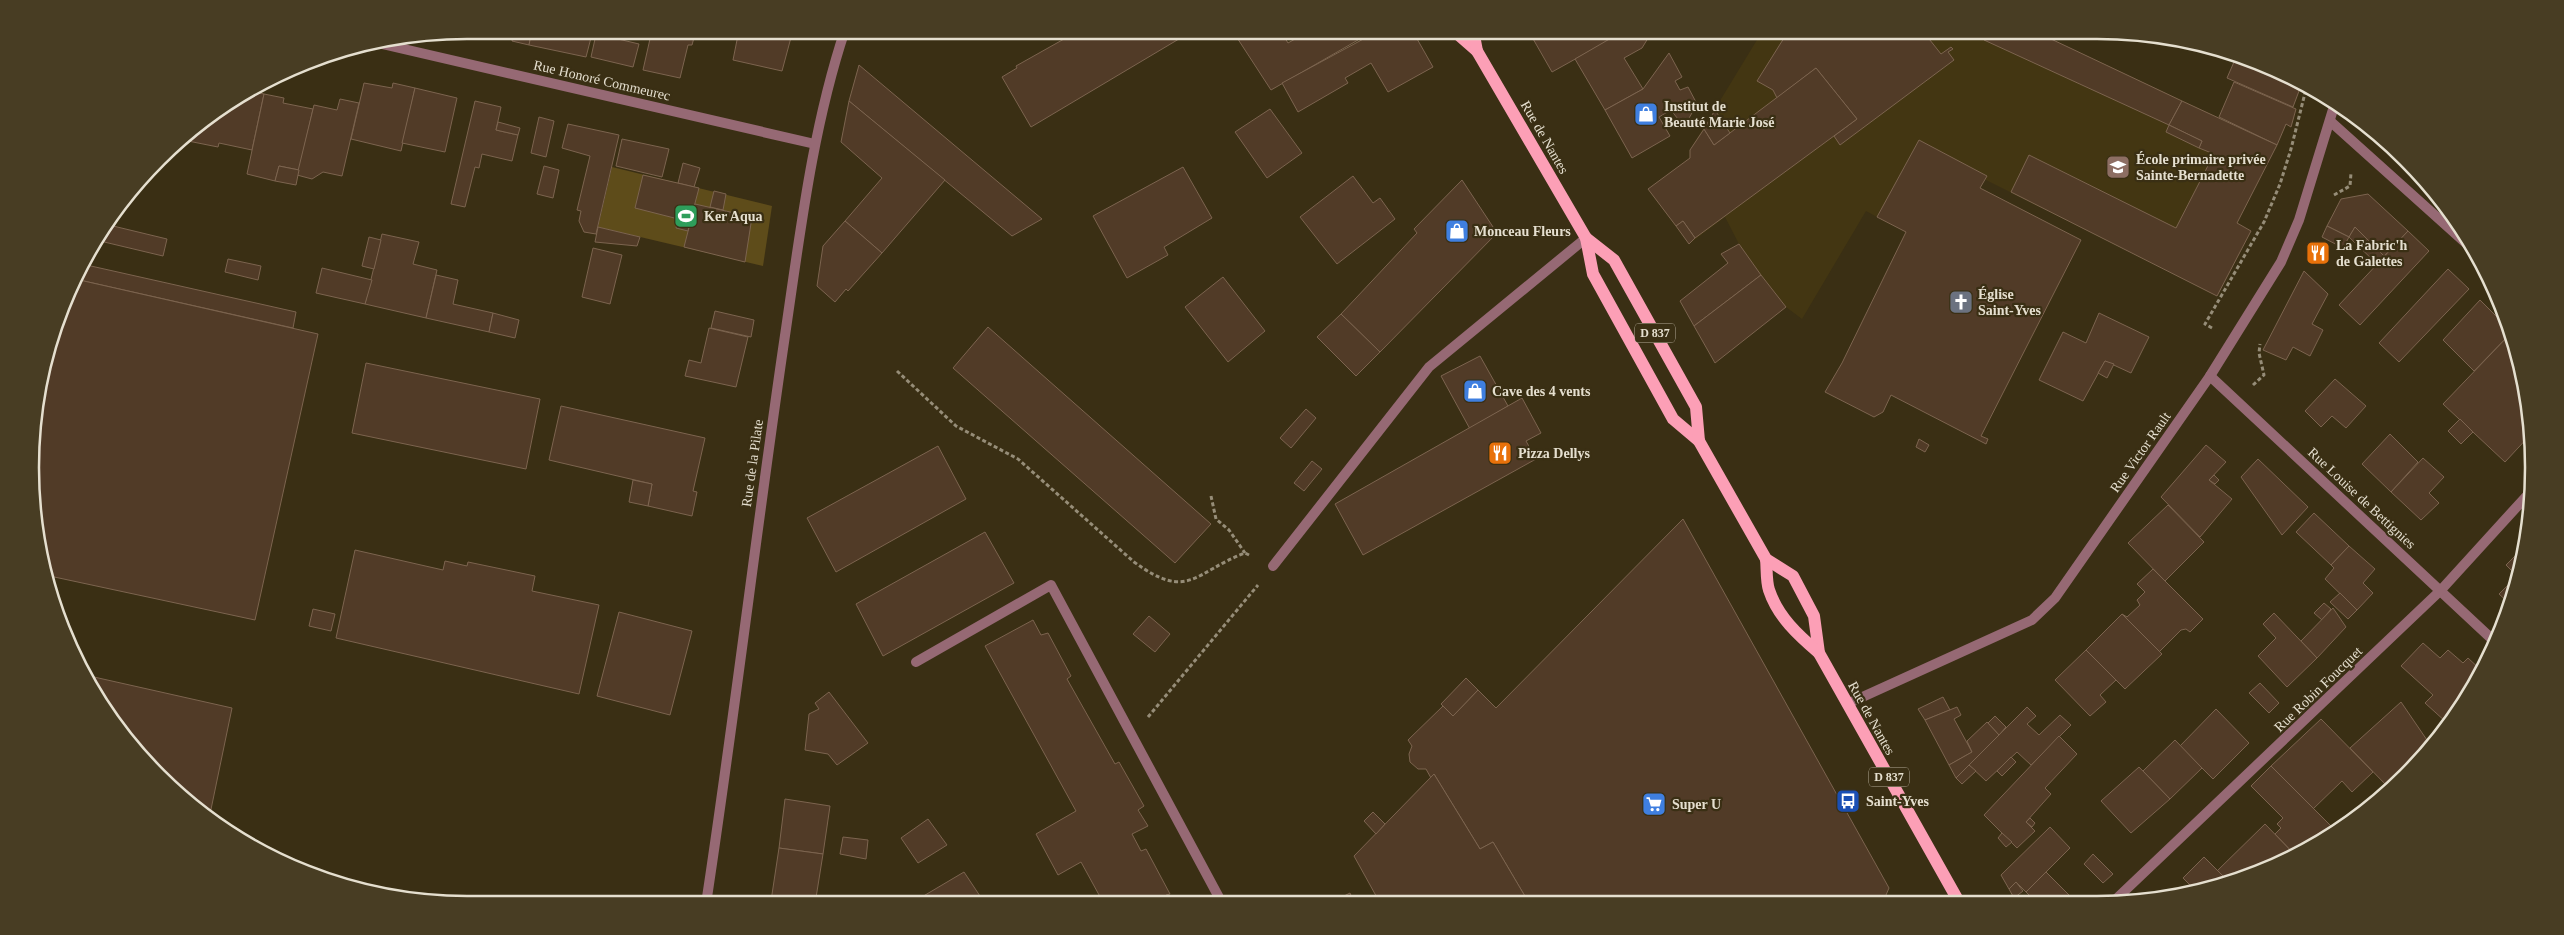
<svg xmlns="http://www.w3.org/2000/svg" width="2564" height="935" font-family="Georgia,serif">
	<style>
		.built { fill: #433612 }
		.green { fill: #5e4c1a }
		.building { fill: #513b27; stroke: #7c644f }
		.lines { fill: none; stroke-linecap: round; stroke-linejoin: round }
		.path { stroke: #968d78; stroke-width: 3; stroke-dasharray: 4 2.5; stroke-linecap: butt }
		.lane { stroke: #966974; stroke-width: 10 }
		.street { stroke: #966974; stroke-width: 10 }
		.primary { stroke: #fc9fb6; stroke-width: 12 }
		.labels { text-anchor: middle; stroke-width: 4.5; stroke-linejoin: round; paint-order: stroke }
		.shield { fill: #3a2f14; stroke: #b2aa97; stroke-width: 1 }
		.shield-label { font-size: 12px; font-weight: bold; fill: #e5dfcf }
		.street-label { font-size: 14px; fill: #e5dfcf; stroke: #3a2f14 }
		.poi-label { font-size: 14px; font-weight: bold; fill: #e5dfcf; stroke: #3a2f14; text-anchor: start }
		.rim { fill: none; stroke: #e5dfcf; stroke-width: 2.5 }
	</style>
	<rect width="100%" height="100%" fill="#3a2f14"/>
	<polygon class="built" points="1763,30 2032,30 2277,145 2237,223 2251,231 2217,296 1984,179 1986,176 1919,140 1877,217 1866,211 1802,319 1786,307 1761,275 1739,244 1725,217 1689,244 1648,189 1690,158 1690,150"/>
	<polygon class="green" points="612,167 772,206 763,266 598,227"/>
	<g class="building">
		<polygon points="467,30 492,30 491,35"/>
		<polygon points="514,30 532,30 529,45 512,41"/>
		<polygon points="532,30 593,30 586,57 529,45"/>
		<polygon points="597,30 621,30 618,39 639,44 633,67 591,57"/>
		<polygon points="652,30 696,30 692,45 688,45 680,78 643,70"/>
		<polygon points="739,30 793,30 782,71 733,60"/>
		<polygon points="1080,30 1194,30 1031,127 1002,77 1017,68 1016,66"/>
		<polygon points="1232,30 1280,30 1288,43 1311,30 1352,30 1358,40 1271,90"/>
		<polygon points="1380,30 1412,30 1433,67 1388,92 1371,63 1345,78 1348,83 1298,112 1282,83"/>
		<polygon points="1528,30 1609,30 1613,38 1552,72"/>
		<polygon points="1653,30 1642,48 1624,58 1643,89 1605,110 1575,59 1625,30"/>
		<polygon points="1789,30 1802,30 1809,34 1814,30 1922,30 1941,54 1951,47 1953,49 1948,52 1954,60 1840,145 1834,136 1857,119 1816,68 1777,98 1773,90 1757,81"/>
		<polygon points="1991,30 2032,30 2182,101 2169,125 1984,40"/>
		<polygon points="1669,53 1682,77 1675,81 1680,90 1688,87 1697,104 1684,127 1671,110 1659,117 1670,136 1632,158 1605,110 1643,89"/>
		<polygon points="2237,55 2290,75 2302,83 2293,107 2227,78"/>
		<polygon points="859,65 1042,219 1012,236 849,101"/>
		<polygon points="1816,68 1857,119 1695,238 1683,221 1676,226 1648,189 1690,158 1690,150 1704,129 1714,145"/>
		<polygon points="2234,82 2296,109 2291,127 2286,124 2277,145 2219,117"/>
		<polygon points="364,83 392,88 393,83 415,88 401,151 351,139"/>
		<polygon points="415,88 457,98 445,152 402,143"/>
		<polygon points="247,90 264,94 252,150 219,143 218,147 188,141 191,130"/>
		<polygon points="264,94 284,98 283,103 313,109 299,170 279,166 275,181 247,174"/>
		<polygon points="340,99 359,103 342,176 323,172 312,179 297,175 314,105 337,110"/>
		<polygon points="475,101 501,107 496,130 518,135 512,161 482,154 479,168 475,167 465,207 451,204"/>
		<polygon points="849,101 945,180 882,253 845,221 882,178 841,142"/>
		<polygon points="2182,101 2277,145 2237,223 2251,231 2217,296 2011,192 2029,155 2176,228 2214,154 2199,148 2202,141 2169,125"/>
		<polygon points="1270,109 1302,153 1267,178 1235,132"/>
		<polygon points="1715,110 1730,133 1714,145 1704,129"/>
		<polygon points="539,117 554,121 546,157 531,153"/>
		<polygon points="498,122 520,128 518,135 496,130"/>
		<polygon points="568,124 619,135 596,234 584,232 579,221 581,211 577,210 590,156 562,148"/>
		<polygon points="2169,125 2202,141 2199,148 2166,132"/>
		<polygon points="622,139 669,149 662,177 616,166"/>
		<polygon points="1919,140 1987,176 1980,188 2081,240 1981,436 1988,439 1986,444 1891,395 1883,412 1874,417 1825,392 1842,363 1906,232 1877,217"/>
		<polygon points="683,163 700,168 694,187 678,183"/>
		<polygon points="279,166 299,170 296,185 275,181"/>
		<polygon points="544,166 559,170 553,198 537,194"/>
		<polygon points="1183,167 1212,218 1164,247 1168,255 1127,278 1093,216"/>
		<polygon points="643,175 699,188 690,222 635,208"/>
		<polygon points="1353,176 1373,203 1380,198 1395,219 1337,264 1300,217"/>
		<polygon points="1462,180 1497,233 1380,352 1341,314 1417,233 1414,229"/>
		<polygon points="714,191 726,194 723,210 710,207"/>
		<polygon points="2368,194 2408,231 2384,256 2355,227 2349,237 2327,226 2341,199"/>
		<polygon points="695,204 752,217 745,262 684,247"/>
		<polygon points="678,218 690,222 688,231 676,228"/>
		<polygon points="845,221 882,253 848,291 846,289 835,302 817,286 823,246"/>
		<polygon points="1683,221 1695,238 1689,244 1676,226"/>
		<polygon points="109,225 167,239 163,256 100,241 102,233"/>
		<polygon points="2327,226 2349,237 2343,248 2322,237"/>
		<polygon points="598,227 640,237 637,246 595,242"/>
		<polygon points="2355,227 2384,256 2377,264 2349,237"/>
		<polygon points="2408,231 2429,251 2360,325 2339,305"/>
		<polygon points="382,234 419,242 413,264 437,270 426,318 365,304"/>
		<polygon points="369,237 381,240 374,269 362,266"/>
		<polygon points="1739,244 1761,275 1694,326 1680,301 1728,263 1721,254"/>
		<polygon points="593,248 622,255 610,304 582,297"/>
		<polygon points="228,259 261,266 258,280 225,272"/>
		<polygon points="82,264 296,312 293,328 75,279"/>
		<polygon points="322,268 372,280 365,304 316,293"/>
		<polygon points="2448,269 2469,289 2399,362 2379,343"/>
		<polygon points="2304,271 2328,294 2312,324 2323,330 2310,356 2293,347 2286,360 2263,350"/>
		<polygon points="436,275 458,280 453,304 493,313 489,332 426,318"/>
		<polygon points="1761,275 1786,307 1715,363 1694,326"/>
		<polygon points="1223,277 1265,331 1228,362 1185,307"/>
		<polygon points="75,279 318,334 255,620 45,575 38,553 34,410 53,327"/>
		<polygon points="2480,300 2512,332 2474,371 2443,340"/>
		<polygon points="715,311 754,320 751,337 711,328"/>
		<polygon points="493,313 519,320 515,338 489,332"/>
		<polygon points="2099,313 2149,337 2131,373 2105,361 2083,401 2039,380 2063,332 2086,343"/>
		<polygon points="1341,314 1380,352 1356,376 1317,337"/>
		<polygon points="988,327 1211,524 1175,563 953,368"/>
		<polygon points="709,328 748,337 736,387 685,376 689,360 701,363"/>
		<polygon points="2512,332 2530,411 2531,434 2505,462 2443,404"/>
		<polygon points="1480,356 1508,406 1470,429 1441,376"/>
		<polygon points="2105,361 2114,364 2107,378 2098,373"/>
		<polygon points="366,363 540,399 526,469 352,433"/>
		<polygon points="2335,379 2366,406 2346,428 2332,416 2321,427 2305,411"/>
		<polygon points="1522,398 1541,433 1526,441 1536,459 1363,555 1335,504"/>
		<polygon points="561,406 705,438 693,491 697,492 692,516 648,506 652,484 549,460"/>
		<polygon points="1306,409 1316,418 1291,448 1280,438"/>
		<polygon points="2460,419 2473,432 2461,444 2448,431"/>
		<polygon points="2390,434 2418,462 2391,492 2362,464"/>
		<polygon points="1919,439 1929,445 1925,452 1916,447"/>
		<polygon points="2206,445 2226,462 2209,480 2232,499 2200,537 2161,497"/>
		<polygon points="938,446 966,499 836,572 807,518"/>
		<polygon points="2423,458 2444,477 2429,493 2439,503 2421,520 2391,492"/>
		<polygon points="2258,459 2308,507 2282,535 2241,477"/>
		<polygon points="1312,461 1322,469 1304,491 1294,483"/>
		<polygon points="2214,475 2219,480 2215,484 2209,480"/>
		<polygon points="633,480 652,484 648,506 629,502"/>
		<polygon points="2168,505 2204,542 2165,581 2128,543"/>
		<polygon points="2314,513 2349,546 2331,565 2296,532"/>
		<polygon points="1683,519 1889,888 1883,902 1529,903 1493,842 1480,849 1434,774 1431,778 1426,769 1418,769 1410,762 1409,754 1412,746 1408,740 1443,706 1453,716 1478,690 1496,708"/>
		<polygon points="985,532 1014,583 883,656 856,604"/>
		<polygon points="2349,546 2375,569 2363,583 2373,593 2357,610 2325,579 2334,568 2331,565"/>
		<polygon points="355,550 443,570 445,561 467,566 468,562 535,576 532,591 599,605 579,694 336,638"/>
		<polygon points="2521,550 2524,552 2519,581 2510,604 2499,594 2517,576 2506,565"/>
		<polygon points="2153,569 2203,619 2190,632 2186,629 2181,630 2159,652 2122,614 2127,617 2140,605 2137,600 2145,592 2137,584"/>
		<polygon points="2340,593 2357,610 2348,619 2330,602"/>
		<polygon points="2324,603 2331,609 2322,620 2314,613"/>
		<polygon points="2333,608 2346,627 2317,658 2301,641"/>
		<polygon points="313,609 335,614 331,631 309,626"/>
		<polygon points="619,612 692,631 670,715 597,696"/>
		<polygon points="2274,613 2317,658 2287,687 2258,656 2276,638 2263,624"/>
		<polygon points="2122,614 2162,654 2125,689 2086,650"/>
		<polygon points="1149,616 1170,634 1155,652 1133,634"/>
		<polygon points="1033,620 1041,635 1048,633 1071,676 1067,679 1115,764 1119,762 1144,806 1138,810 1148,826 1132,834 1141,851 1146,849 1170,894 1166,895 1170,903 1104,904 1081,862 1058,875 1036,834 1076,811 985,646"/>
		<polygon points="2423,643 2440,658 2448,650 2463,663 2468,658 2482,671 2475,686 2446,722 2425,703 2433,695 2401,666"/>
		<polygon points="2086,650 2116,680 2100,695 2106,702 2090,716 2055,680"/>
		<polygon points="94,677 232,708 209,819 201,815 104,710 91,688"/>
		<polygon points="1466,678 1478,690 1453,716 1441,704"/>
		<polygon points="2260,683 2279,703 2269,713 2249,693"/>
		<polygon points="829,692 868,743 837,765 828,754 805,750 809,714 819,709 815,703"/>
		<polygon points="1943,697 1950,710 1925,720 1918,709"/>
		<polygon points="2401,702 2429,743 2407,769 2388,787 2350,748"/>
		<polygon points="1957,707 1961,715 1954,719 1972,752 1949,765 1925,720"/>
		<polygon points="2027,707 2036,716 2027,724 2039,735 2060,715 2071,725 2031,765 2017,752 1986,781 1969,765"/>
		<polygon points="2216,709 2249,743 2213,779 2180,746"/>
		<polygon points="1995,716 2006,727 1999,735 1988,723"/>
		<polygon points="2321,719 2373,772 2352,792 2342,781 2313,809 2271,766"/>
		<polygon points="1987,722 1999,735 1956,778 1949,765 1972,752 1967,741"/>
		<polygon points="2059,736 2077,754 2045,788 2051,794 2026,822 2035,831 2017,848 1984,815"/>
		<polygon points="2175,740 2202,768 2170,799 2143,771"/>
		<polygon points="2011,757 2016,762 2002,776 1997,771"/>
		<polygon points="1969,765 1976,771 1962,784 1956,778"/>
		<polygon points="2271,766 2335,830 2296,856 2275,834 2281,828 2277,824 2283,818 2251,786"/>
		<polygon points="2139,767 2170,799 2131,833 2101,801"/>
		<polygon points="1434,774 1480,849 1493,842 1529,903 1380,903 1354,856"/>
		<polygon points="785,799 830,806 823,854 779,848"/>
		<polygon points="1373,812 1385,824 1376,834 1364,821"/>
		<polygon points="2030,818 2035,823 2032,827 2026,822"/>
		<polygon points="928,819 947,845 918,863 901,838"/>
		<polygon points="2265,824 2296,856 2290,860 2226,879 2217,871"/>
		<polygon points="2050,827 2070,848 2026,892 2016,882 2009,889 2001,875"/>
		<polygon points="2002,833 2012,842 2006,847 1998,838"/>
		<polygon points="843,837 868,840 866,859 840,854"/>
		<polygon points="779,848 823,854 815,904 771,901"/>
		<polygon points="2093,854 2113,874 2103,883 2084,864"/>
		<polygon points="2204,857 2226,879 2194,889 2183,878"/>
		<polygon points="964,872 980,896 969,904 917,904 915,901"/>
		<polygon points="2046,872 2075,901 2035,901 2026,892"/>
		<polygon points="2016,882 2023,891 2014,898 2009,889"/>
		<polygon points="1350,893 1354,903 1332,902"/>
	</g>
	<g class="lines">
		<g class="path">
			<polyline points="2334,195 2350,186 2351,173"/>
			<polyline points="2212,328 2205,324 2264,222 2280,184 2291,149 2307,85"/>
			<path d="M897,371L956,426L1018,459L1134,562C1189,602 1194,572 1245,553L1251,556"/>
			<polyline points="2253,385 2264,375 2259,353 2260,344"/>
			<polyline points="1211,496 1216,519 1229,530 1245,553"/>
			<polyline points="1148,717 1258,585"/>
		</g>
		<polyline class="lane" points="1273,566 1429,367 1586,238"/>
		<g class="street">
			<polyline points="382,44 815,144"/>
			<polyline points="2330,121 2478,254"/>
			<polyline points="2210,376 2494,641"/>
			<polyline points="916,662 1051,585 1222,903"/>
			<polyline points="1847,704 2032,620 2055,598 2210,376 2281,262 2299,220 2335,103"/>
			<polyline points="2114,901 2441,590 2533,489"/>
			<path d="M706,904C734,720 756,534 783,349C799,243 811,132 845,30"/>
		</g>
		<g class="primary">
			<polyline points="1453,30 1477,51"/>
			<polyline points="1473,30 1477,51 1586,238 1593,274 1673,419 1699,441 1766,559 1793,576 1814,616 1819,653 1959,902"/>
			<polyline points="1586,238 1614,260 1696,407 1699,441"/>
			<path d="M1766,559C1767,568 1766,581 1769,590C1778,617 1798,635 1819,653"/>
		</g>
	</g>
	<defs>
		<g id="shop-square" transform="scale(1.25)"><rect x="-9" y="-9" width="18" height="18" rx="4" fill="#3f7fe0" stroke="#3a2f14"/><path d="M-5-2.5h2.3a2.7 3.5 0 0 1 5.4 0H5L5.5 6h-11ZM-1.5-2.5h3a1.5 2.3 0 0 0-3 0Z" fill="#fff"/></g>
		<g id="school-square" transform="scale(1.25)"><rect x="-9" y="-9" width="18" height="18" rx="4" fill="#8d6e63" stroke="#3a2f14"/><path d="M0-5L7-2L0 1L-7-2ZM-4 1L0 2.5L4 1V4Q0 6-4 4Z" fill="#fff"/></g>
		<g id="stadium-square" transform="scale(1.25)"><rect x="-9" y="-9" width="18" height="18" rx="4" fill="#2e9e5b" stroke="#3a2f14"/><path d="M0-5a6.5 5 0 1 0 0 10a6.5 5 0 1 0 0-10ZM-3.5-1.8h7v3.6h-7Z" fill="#fff"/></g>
		<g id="restaurant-square" transform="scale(1.25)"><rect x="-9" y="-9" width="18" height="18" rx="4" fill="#e8710a" stroke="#3a2f14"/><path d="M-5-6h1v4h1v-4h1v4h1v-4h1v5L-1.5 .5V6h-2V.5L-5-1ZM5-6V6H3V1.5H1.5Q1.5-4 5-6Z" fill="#fff"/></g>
		<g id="church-square" transform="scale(1.25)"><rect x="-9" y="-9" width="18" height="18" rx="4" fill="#6b7280" stroke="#3a2f14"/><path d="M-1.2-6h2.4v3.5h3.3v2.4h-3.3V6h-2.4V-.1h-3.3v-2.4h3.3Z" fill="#fff"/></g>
		<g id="bus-square" transform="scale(1.25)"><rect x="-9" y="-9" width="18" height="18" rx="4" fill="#1a4fb4" stroke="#3a2f14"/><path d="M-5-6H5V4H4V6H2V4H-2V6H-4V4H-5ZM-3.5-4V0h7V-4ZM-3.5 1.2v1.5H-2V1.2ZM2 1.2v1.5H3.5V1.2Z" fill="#fff"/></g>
		<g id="supermarket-square" transform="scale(1.25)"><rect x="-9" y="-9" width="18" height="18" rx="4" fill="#3f7fe0" stroke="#3a2f14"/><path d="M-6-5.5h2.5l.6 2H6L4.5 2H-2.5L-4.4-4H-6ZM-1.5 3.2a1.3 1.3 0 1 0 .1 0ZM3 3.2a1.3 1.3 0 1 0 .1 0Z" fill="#fff"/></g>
	</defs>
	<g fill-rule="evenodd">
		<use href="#shop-square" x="1646" y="114"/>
		<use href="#school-square" x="2118" y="167"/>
		<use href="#stadium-square" x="686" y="216"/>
		<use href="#shop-square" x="1457" y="231"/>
		<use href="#restaurant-square" x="2318" y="253"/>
		<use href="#church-square" x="1961" y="302"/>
		<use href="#shop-square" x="1475" y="391"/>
		<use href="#restaurant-square" x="1500" y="453"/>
		<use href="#bus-square" x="1848" y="801"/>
		<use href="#supermarket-square" x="1654" y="804"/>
	</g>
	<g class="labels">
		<g class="shield">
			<rect x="1635" y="323.5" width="40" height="19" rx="4"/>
			<rect x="1869" y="767.5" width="40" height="19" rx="4"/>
		</g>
		<g class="shield-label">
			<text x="1655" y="337">D 837</text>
			<text x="1889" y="781">D 837</text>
		</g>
		<g class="street-label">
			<text transform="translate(602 80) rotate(13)" y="5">Rue Honoré Commeurec</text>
			<text transform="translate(1545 137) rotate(60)" y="5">Rue de Nantes</text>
			<text transform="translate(2140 452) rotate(-55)" y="5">Rue Victor Rault</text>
			<text transform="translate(752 463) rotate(-82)" y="5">Rue de la Pilate</text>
			<text transform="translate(2362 498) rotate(43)" y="5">Rue Louise de Bettignies</text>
			<text transform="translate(2318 689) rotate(-44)" y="5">Rue Robin Foucquet</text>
			<text transform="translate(1872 718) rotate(61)" y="5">Rue de Nantes</text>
		</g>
		<g class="poi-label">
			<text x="1664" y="111">Institut de<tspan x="1664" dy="16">Beauté Marie José</tspan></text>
			<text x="2136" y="164">École primaire privée<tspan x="2136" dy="16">Sainte-Bernadette</tspan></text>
			<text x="704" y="221">Ker Aqua</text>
			<text x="1474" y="236">Monceau Fleurs</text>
			<text x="2336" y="250">La Fabric'h<tspan x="2336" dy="16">de Galettes</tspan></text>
			<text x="1978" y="299">Église<tspan x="1978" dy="16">Saint-Yves</tspan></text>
			<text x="1492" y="396">Cave des 4 vents</text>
			<text x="1518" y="458">Pizza Dellys</text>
			<text x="1866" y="806">Saint-Yves</text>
			<text x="1672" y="809">Super U</text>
		</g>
	</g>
	<path d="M0 0H2564V935H0ZM467 39H2097A428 428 0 0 1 2525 467V468A428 428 0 0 1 2097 896H467A428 428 0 0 1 39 468V467A428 428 0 0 1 467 39Z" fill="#483d23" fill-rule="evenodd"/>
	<path class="rim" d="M467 39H2097A428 428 0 0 1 2525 467V468A428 428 0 0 1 2097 896H467A428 428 0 0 1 39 468V467A428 428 0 0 1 467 39Z"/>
</svg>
